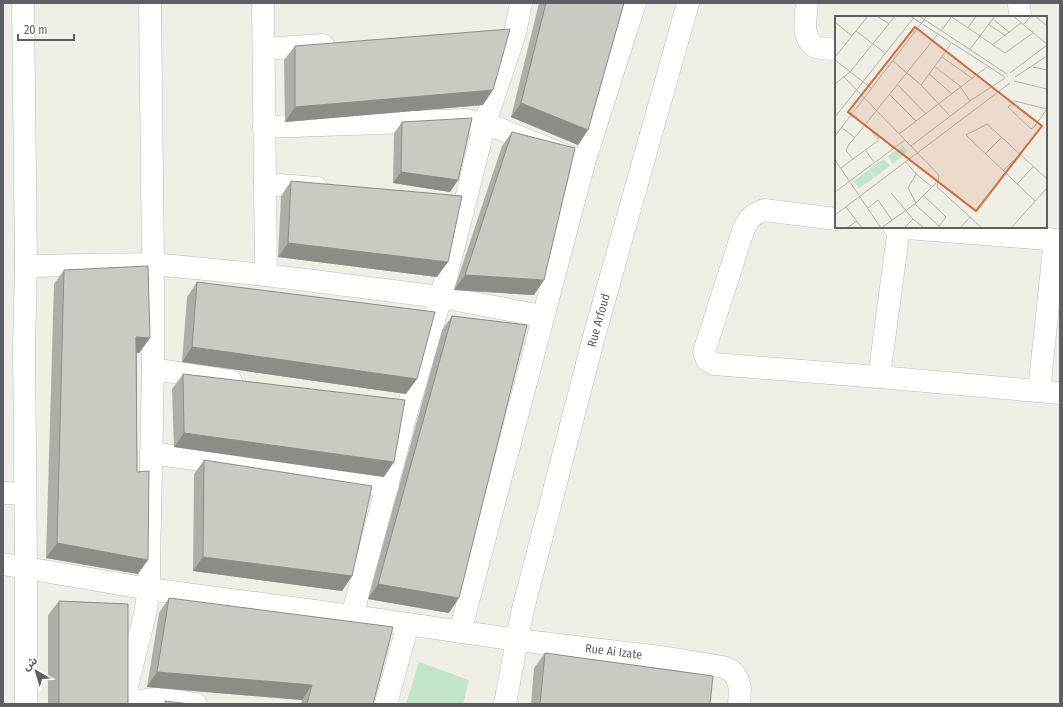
<svg xmlns="http://www.w3.org/2000/svg" width="1063" height="707" font-family="'Fira Sans Condensed','Noto Sans Arabic',sans-serif">
	<style>
		.green { fill: #c3e5cc }
		.lines { fill: none; stroke-linecap: round; stroke-linejoin: round }
		.minor-casing { stroke: #babbc1; stroke-width: 23 }
		.tertiary-casing { stroke: #babbc1; stroke-width: 23 }
		.minor { stroke: #fff; stroke-width: 22 }
		.tertiary { stroke: #fff; stroke-width: 22 }
		.wall { fill: #aeada7 }
		.shaded-wall { fill: #8d8d88 }
		.building { fill: #cac9c2; stroke: #8d8d88 }
		.labels { text-anchor: middle; stroke-width: 4; stroke-linejoin: round; paint-order: stroke }
		.street-label { font-size: 12px; fill: #5d5f65; stroke: #fff }
		.inset-road { fill: none; stroke: #b1b1ae; stroke-width: 1 }
		.view { fill: #cd6d40; fill-opacity: 0.15; stroke: #cd6d40; stroke-width: 2 }
		.inset-edge { fill: none; stroke: #5d5f65; stroke-width: 2 }
	</style>
	<rect width="100%" height="100%" fill="#efefe6"/>
	<polygon class="green" points="419,662 469,680 463,704 406,704"/>
	<g class="lines">
		<g class="minor-casing">
			<g id="minor">
				<polyline points="263,3 266,275"/>
				<path d="M807,3C806,16 801,37 814,46C819,49 830,49 836,49"/>
				<polyline points="1019,3 1020,17"/>
				<polyline points="264,49 323,45"/>
				<polyline points="264,127 466,120 485,123 584,163"/>
				<polyline points="265,184 317,188"/>
				<path d="M836,219L764,210C753,214 749,218 744,228L704,352L707,360L714,364L879,377L1060,393"/>
				<polyline points="894,227 1060,240"/>
				<polyline points="26,266 153,264 266,275 441,297 542,316"/>
				<polyline points="153,369 231,381"/>
				<polyline points="879,377 899,228"/>
				<polyline points="1039,391 1055,240"/>
				<polyline points="151,453 388,486"/>
				<polyline points="3,493 25,494"/>
				<polyline points="352,616 408,407 441,297 485,123 515,33 521,3"/>
				<polyline points="26,704 26,568"/>
				<polyline points="136,704 129,696 127,686 145,614 149,589 149,564 153,369 153,264 150,3"/>
				<path d="M137,704C149,694 181,702 196,704"/>
				<polyline points="386,704 408,624"/>
				<polyline points="505,704 517,640"/>
			</g>
		</g>
		<g class="tertiary-casing">
			<g id="tertiary">
				<polyline points="23,3 26,266 24,346 26,568"/>
				<path id="s1" d="M3,564L149,589L352,616L517,640L668,658L723,667L732,671L737,678L740,688L739,704"/>
				<polyline points="460,632 584,163 635,3"/>
				<path id="s2" d="M517,640L522,613L595,333L688,3"/>
			</g>
		</g>
		<use href="#minor" class="minor"/>
		<use href="#tertiary" class="tertiary"/>
	</g>
	<g class="wall">
		<polygon points="539,3 624,3 588,130 578,145 511,117"/>
		<polygon points="295,46 483,105 285,122 284,60"/>
		<polygon points="402,122 458,180 450,192 393,183 394,133"/>
		<polygon points="512,132 534,295 454,290 502,146"/>
		<polygon points="291,181 437,277 278,257 281,196"/>
		<polygon points="64,270 150,338 139,353 137,353 137,472 138,574 46,558 54,284"/>
		<polygon points="197,282 406,394 182,362 187,297"/>
		<polygon points="452,316 449,613 368,599 442,330"/>
		<polygon points="183,374 384,477 174,447 172,389"/>
		<polygon points="204,460 352,576 342,591 193,571 194,474"/>
		<polygon points="169,598 373,704 301,704 302,700 147,687 159,613"/>
		<polygon points="59,601 128,704 48,704 48,615"/>
		<polygon points="545,653 710,704 531,704 534,668"/>
	</g>
	<g class="shaded-wall">
		<polygon points="493,90 483,105 285,122 295,107"/>
		<polygon points="521,103 588,130 578,145 511,117"/>
		<polygon points="401,172 458,180 450,192 393,183"/>
		<polygon points="288,243 448,262 437,277 278,257"/>
		<polygon points="465,275 544,280 534,295 454,290"/>
		<polygon points="136,337 150,338 139,353 126,352"/>
		<polygon points="192,347 417,379 406,394 182,362"/>
		<polygon points="184,433 394,462 384,477 174,447"/>
		<polygon points="57,543 148,560 138,574 46,558"/>
		<polygon points="203,557 352,576 342,591 193,571"/>
		<polygon points="378,584 459,598 449,613 368,599"/>
		<polygon points="157,672 312,685 302,700 147,687"/>
	</g>
	<g class="building">
		<polygon points="546,3 624,3 588,130 521,103"/>
		<polygon points="510,29 493,90 295,107 295,46"/>
		<polygon points="472,118 458,180 401,172 402,122"/>
		<polygon points="512,132 575,148 544,280 465,275"/>
		<polygon points="291,181 462,196 448,262 288,243"/>
		<polygon points="148,266 150,338 136,337 137,472 149,471 148,560 57,543 64,270"/>
		<polygon points="197,282 435,312 417,379 192,347"/>
		<polygon points="452,316 527,325 459,598 378,584"/>
		<polygon points="183,374 405,400 394,462 184,433"/>
		<polygon points="204,460 372,486 352,576 203,557"/>
		<polygon points="169,598 393,627 373,704 307,704 312,685 157,672"/>
		<polygon points="59,601 128,604 128,704 59,704"/>
		<polygon points="545,653 713,676 710,704 540,704"/>
		<polygon points="165,701 190,704 165,704"/>
	</g>
	<g class="labels">
		<g class="street-label">
			<text dy="4" stroke="none"><textPath href="#s2" startOffset="330">Rue Arfoud</textPath></text>
			<text dy="4" stroke="none"><textPath href="#s1" startOffset="617">Rue Ai Izate</textPath></text>
		</g>
	</g>
	<g transform="translate(835 16)">
		<rect width="212" height="212" fill="#efefe6"/>
		<path d="M68,130L72,136L58,148L53,140ZM49,143L55,150L40,161L34,153ZM34,154L39,162L24,172L18,165Z" fill="#c3e5cc"/>
		<path class="inset-road" d="M42,0L54,8M75,0L170,61M84,0L172,58M178,0L212,28M200,0L212,10M117,1L170,37L198,17M158,3L175,17M0,6L17,20M153,8L171,20M188,9L196,0M133,12L141,0M21,15L50,37M106,15L117,0M157,29L186,7M135,33L160,0M0,41L33,0M107,41L138,63M0,44L36,72M58,45L86,69L115,100M100,51L124,69L135,85M198,51L212,54M175,57L212,29M94,58L117,78M8,60L104,159L102,171L147,212M180,61L212,40M179,65L212,73M0,68L15,56L60,0M63,69L91,98M86,69L116,28M55,79L81,105M212,93L180,85L173,91L196,113L199,111L212,93M0,101L80,0M30,108L44,124L18,143L11,135L13,130L102,19M6,111L19,121M64,118L152,51M0,120L92,0M76,130L135,85L170,62M31,135L39,146M150,138L166,122M0,144L46,212M71,146L81,158L73,172L81,187M6,152L18,143M168,155L184,139M81,158L96,170M182,168L198,151M0,176L70,124M56,177L78,203L69,212M88,179L111,201L104,210M200,185L131,119L152,108L212,163M80,188L106,212M11,191L27,212M33,192L43,184L57,204M0,199L175,67M78,203L88,211M12,212L22,205M46,212L80,188L101,167M125,212L135,201M176,212L212,172"/>
		<path class="view" d="M80,11L207,110L141,195L13,96Z"/>
		<rect width="212" height="212" class="inset-edge"/>
	</g>
	<rect width="1063" height="707" fill="none" stroke="#5d5f65" stroke-width="8"/>
	<g transform="translate(36 671) rotate(322)" stroke="#ffffff" stroke-width="3" paint-order="stroke">
	<path d="M0-3L7 15L0 10L-7 15Z" fill="#5d5f65"/>
	<text y="-6" font-size="11" font-weight="bold" text-anchor="middle" fill="#5d5f65">ش</text>
	</g>
	<path d="M18 34v6h56v-6" fill="none" stroke="#5d5f65" stroke-width="2"/>
	<text x="24" y="34" font-size="12" fill="#5d5f65" stroke="#ffffff" stroke-width="3" paint-order="stroke">20 m</text>
</svg>
